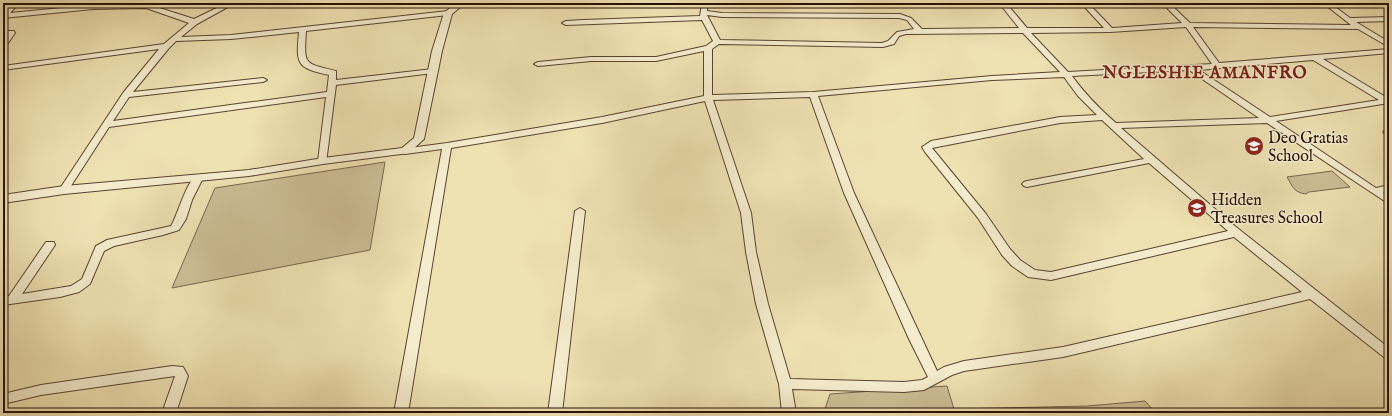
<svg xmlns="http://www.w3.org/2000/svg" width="1392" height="416" font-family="'IM FELL English',serif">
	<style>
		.green { fill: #ccbd95; stroke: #7a664e }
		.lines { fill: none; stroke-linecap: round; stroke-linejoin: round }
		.stream { stroke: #77634a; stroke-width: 3.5 }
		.minor-casing { stroke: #5a4431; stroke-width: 2 }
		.tertiary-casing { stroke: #5a4431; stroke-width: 2 }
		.minor { fill: #f4eccd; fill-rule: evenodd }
		.tertiary { fill: #f4eccd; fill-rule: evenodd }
		.labels { text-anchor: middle; stroke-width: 3; stroke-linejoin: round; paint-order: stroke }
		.poi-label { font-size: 16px; fill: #281006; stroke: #f4eccd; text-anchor: start }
		.far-district-label { font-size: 17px; font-weight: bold; letter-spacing: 1px; fill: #7a1f14; stroke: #f4eccd }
	</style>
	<rect width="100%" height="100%" fill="#eee1b2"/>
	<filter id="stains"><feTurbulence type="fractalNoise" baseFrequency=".005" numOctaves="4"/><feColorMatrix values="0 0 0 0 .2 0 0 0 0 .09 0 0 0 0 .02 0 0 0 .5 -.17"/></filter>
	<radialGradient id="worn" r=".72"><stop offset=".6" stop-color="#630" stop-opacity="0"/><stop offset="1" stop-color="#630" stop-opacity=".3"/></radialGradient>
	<g class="green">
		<polygon points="385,162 370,250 172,288 215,188"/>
		<path d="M1332,171L1350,187L1309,192L1306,194C1293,192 1293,187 1287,177Z"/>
		<polygon points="947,386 954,409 1087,406 1145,401 1156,413 824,412 830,394"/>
	</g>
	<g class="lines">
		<polyline class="stream" points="1389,131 1384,132 1389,135"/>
		<g class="minor-casing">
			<g id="minor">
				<path d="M12,3H19L10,13L93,5L147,4L194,19L227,3H235L197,24L181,37L231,35L448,11L451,13L448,15L306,31C304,65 303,63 336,71V80L433,69L437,71L433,73L336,85L326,163H320L318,161L326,97L109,127L67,192L64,193L59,190L123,93L159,49L3,70V66L164,44L189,23L146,8L93,9L3,18V13ZM299,32C296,64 296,68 329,75L327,92L113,121L129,97L263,82L267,80L263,78L133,92L169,48L176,41L231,39Z"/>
				<path d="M702,3H708L707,11L722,13L900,14L911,18L922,29L1019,28L999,3H1006L1027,28H1104L1081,3H1088L1112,28L1182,23L1162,3H1169L1190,23L1351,25L1323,3H1330L1350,18L1389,17V21L1356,22L1389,42V47L1358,29L1193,27L1219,63L1389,49V53L1323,59L1389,99V103L1276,121L1376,188L1389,185V191L1383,192L1389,196V204L1267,123L1121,128L1236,227L1389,348V360L1385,358L1310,299L1063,357L964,371L952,375L924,390L904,392L792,389L796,413H782L779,384L756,304L746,252L741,213L705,101L602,123L451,148L408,413H394L442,149L405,154L400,151L402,149L447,143L602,117L704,96V51L656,61H591L538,66L534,64L538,62L591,57H656L706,46L713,41L702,20L566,25L562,23L566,21L583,20L700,16ZM707,15L722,17L899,18L907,20L914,29L897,32L888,41L882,43L720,40ZM1186,27L1212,64L1068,72L1031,33L1110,32ZM1023,33L1060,72L992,76L813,92L712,95V49L719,44L883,47L894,44L899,36L906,34ZM1313,60L1379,100L1270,117L1199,70ZM1189,70L1259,118L1116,123C1100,109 1086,95 1072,76ZM1064,77L1078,96L1097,115L1060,117L931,141L922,147L925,152L978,218L1002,255L1012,266L1028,277L1051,280L1234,237L1302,292L1063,347L964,361L944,367L937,371L854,193L818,96L992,80ZM810,97L844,193L909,339L928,377L922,380L904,382L790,379L768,304L756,252L751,213L713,100ZM1102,120L1144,159L1027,181L1024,182L1022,184L1024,186L1027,187L1149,163L1228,231L1051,272L1035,270L1020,260L1010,249L986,214L932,148L1060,123Z"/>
				<polygon points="8,31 14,31 15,33 6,46 3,46 3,39"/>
				<path d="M198,175L203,178L192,200L186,219L179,230L163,235L114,246L104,251L90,284L79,292L60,297L3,305V297L9,296L46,242H54L55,245L22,294L71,286L82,279L96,246L107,240L171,226C178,215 187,178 198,175Z"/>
				<polygon points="580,208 585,211 562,413 548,413 575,211"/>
				<polygon points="172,366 183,367 188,376 176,413 162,413 175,376 41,395 3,404 3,394 41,385"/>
			</g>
		</g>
		<g class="tertiary-casing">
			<polygon id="tertiary" points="456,3 465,3 452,14 442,51 424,139 409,153 323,164 249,176 64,194 3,203 3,195 64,186 249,170 323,158 402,148 414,138 432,51 444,13"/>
		</g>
		<use href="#minor" class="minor"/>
		<use href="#tertiary" class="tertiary"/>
	</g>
	<defs>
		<g id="school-disc" transform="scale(1)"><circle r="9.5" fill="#8f2418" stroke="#f4eccd"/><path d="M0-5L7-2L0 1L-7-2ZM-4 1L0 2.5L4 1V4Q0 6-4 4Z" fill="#fff"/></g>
	</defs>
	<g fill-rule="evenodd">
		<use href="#school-disc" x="1254" y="146"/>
		<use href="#school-disc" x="1197" y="208"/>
	</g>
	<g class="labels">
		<g class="poi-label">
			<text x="1268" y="143">Deo Gratias<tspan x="1268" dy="18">School</tspan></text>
			<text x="1211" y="205">Hidden<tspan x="1211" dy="18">Treasures School</tspan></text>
		</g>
		<g class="far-district-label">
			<text x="1205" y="78">NGLESHIE AMANFRO</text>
		</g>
	</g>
	<rect width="1392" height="416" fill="none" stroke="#eee1b2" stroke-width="16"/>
	<rect x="4" y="4" width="1384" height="408" fill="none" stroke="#281006" stroke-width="2"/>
	<rect x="8" y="8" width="1376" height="400" fill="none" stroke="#281006"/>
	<rect width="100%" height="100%" filter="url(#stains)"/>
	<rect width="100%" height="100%" fill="url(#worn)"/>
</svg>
